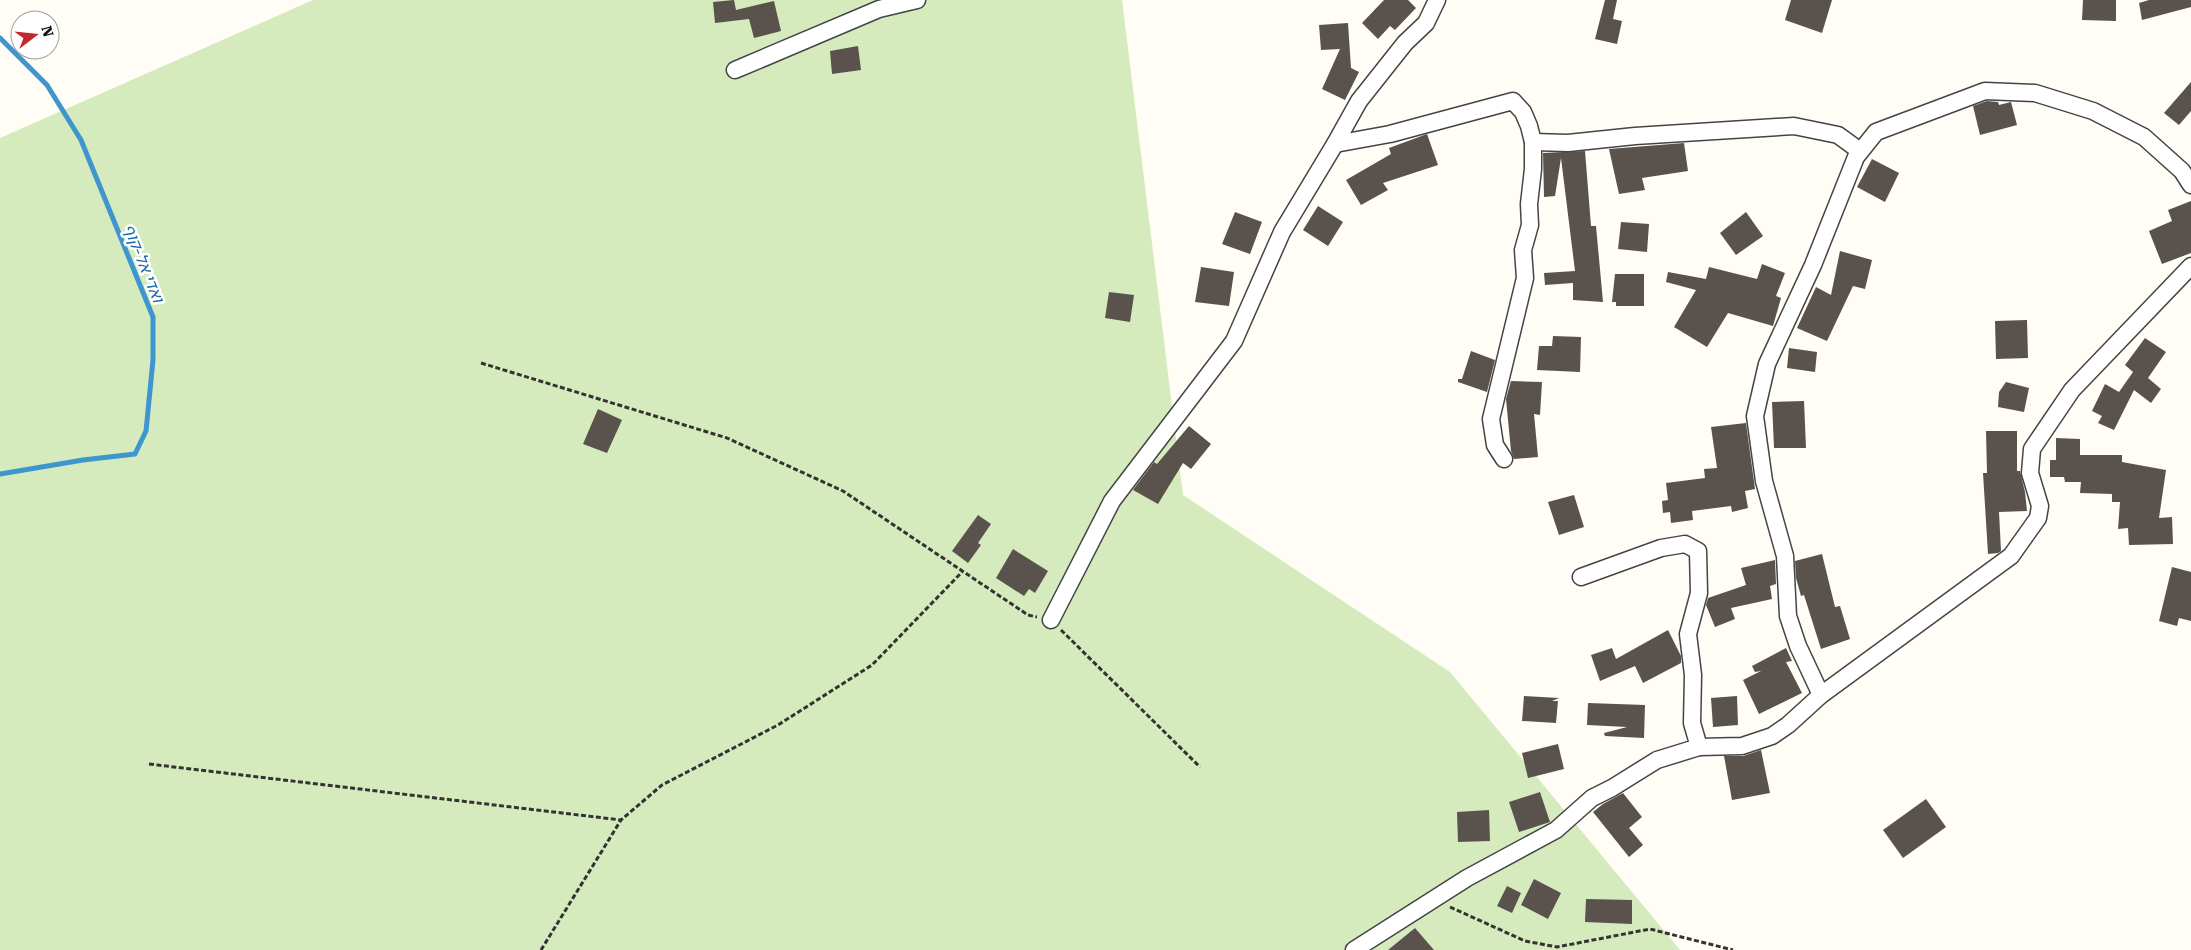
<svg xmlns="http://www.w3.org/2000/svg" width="2191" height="950" font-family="'Roboto Serif','Noto Sans Hebrew',serif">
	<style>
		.green { fill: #d5ebbd }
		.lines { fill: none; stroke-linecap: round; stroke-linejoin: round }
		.stream { stroke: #3f96cf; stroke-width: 5 }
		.building { fill: #5a524d }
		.minor-casing { stroke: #444; stroke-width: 19 }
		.path { stroke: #333; stroke-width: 3; stroke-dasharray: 5 2.5; stroke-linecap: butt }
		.minor { stroke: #fff; stroke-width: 16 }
		.labels { text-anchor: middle; stroke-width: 5; stroke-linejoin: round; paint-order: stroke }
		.water-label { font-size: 16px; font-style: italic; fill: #1768a6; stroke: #fff }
	</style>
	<rect width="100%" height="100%" fill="#fffdf5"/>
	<polygon class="green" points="313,0 1122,0 1183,495 1450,672 1680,950 0,950 0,138"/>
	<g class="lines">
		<polyline class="stream" points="0,38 47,85 81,140 153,317 153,360 146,431 135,454 83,460 0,474"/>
	</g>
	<g class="building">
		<polygon points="734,0 736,10 774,1 781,31 754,38 749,19 715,23 713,2"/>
		<polygon points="1384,0 1408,0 1416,8 1395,30 1390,26 1378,39 1362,23"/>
		<polygon points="1605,0 1617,0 1613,19 1622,21 1617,44 1595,39"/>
		<polygon points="1791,0 1832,0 1822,33 1785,20"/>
		<polygon points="2083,0 2116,0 2116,21 2082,20"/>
		<polygon points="2149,0 2191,0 2191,7 2142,20 2139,3"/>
		<polygon points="1348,23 1351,68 1359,72 1345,100 1322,89 1340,49 1321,50 1319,25"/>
		<polygon points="858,46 861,70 832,74 830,51"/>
		<polygon points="2191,82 2191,111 2179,125 2164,113"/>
		<polygon points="1987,101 1998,102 1999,105 2011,102 2017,125 1980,135 1973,106"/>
		<polygon points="1427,134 1438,165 1383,183 1388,190 1361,205 1346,180 1391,154 1389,148"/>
		<polygon points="1684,143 1688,171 1642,178 1645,190 1619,194 1609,149"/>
		<polygon points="1585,151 1591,226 1596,226 1603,302 1573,300 1573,283 1545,285 1544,273 1575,271 1561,158 1555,196 1544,197 1543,153"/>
		<polygon points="1872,159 1899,173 1885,202 1857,187"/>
		<polygon points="2191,201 2191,253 2162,264 2149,231 2172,221 2168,210"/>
		<polygon points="1318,206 1343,222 1328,246 1303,230"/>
		<polygon points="1235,212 1262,222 1250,254 1222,244"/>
		<polygon points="1746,212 1763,236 1736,255 1720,233"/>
		<polygon points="1621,222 1649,224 1647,252 1618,249"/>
		<polygon points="1840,251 1872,260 1865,289 1853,286 1827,341 1797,328 1816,287 1831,295"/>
		<polygon points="1762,264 1785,273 1776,296 1781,298 1773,326 1728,313 1707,347 1674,327 1696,290 1666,282 1668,272 1706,279 1709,267 1757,279"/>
		<polygon points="1201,267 1234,272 1229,306 1195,302"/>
		<polygon points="1615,274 1644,274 1644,306 1616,306 1616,302 1612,302"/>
		<polygon points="1109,292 1134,295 1130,322 1105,318"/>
		<polygon points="2027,320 2028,358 1996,359 1995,321"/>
		<polygon points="1553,336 1581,337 1580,372 1537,370 1539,346 1552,346"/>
		<polygon points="2145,338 2166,352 2148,378 2161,389 2151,403 2134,390 2114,430 2098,423 2102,416 2092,411 2105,384 2119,392 2133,372 2125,365"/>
		<polygon points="1789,348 1817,352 1815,372 1787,368"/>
		<polygon points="1471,351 1495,360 1487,392 1458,382 1458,379 1462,379"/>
		<polygon points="1511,381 1542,382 1540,415 1534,414 1538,457 1514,459 1511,451 1506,399"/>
		<polygon points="2006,382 2029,388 2024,412 1998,407 1999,392"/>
		<polygon points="1804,401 1806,448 1774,448 1772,402"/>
		<polygon points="598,409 622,420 607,453 583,444"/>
		<polygon points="1746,423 1755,489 1745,491 1748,508 1732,512 1731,506 1692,511 1693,520 1671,523 1670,512 1663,513 1662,501 1668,500 1666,483 1705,478 1704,469 1717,468 1711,427"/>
		<polygon points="1189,426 1211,444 1191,469 1183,463 1158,504 1133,490 1154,462 1157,464"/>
		<polygon points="1986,431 2017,431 2017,471 2020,471 2025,492 2027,511 1999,512 2001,551 1998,553 1988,554 1983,473 1987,473"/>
		<polygon points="2056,438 2080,439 2080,455 2122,455 2122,462 2166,470 2159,518 2172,517 2173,544 2129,545 2128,528 2118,529 2120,502 2112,502 2112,494 2080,493 2081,482 2065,482 2064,477 2050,477 2050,460 2056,460"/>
		<polygon points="1574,495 1584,527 1559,535 1548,502"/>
		<polygon points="978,515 991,524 978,543 981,545 968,563 952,551"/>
		<polygon points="1013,549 1048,571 1035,593 1029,589 1024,596 996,578"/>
		<polygon points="1822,554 1835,607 1840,606 1850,639 1821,649 1804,595 1801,596 1796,578 1795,561"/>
		<polygon points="1775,560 1776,584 1770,586 1772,599 1731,608 1735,619 1715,627 1706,605 1708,598 1746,585 1741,568"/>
		<polygon points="2172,567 2191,572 2191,621 2179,618 2177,626 2159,621"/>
		<polygon points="1668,630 1681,656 1681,663 1643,683 1635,666 1600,681 1591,655 1612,648 1616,659"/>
		<polygon points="1786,648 1792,661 1786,662 1802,693 1759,714 1743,680 1761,671 1755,672 1752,666"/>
		<polygon points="1524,696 1559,698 1552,701 1558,701 1556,723 1522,721"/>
		<polygon points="1737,696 1738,725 1713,727 1711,698"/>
		<polygon points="1588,703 1645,705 1644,738 1605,736 1604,733 1627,727 1587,725"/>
		<polygon points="1558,744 1564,769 1528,778 1522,753"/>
		<polygon points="1761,750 1770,793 1732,800 1724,756 1743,756"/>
		<polygon points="1540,792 1550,822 1519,832 1509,802"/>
		<polygon points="1623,793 1642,817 1629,828 1643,845 1629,857 1593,812 1603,804"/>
		<polygon points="1926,799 1946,827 1903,858 1883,830"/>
		<polygon points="1489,810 1490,841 1458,842 1457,812"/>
		<polygon points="1534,879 1561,893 1548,919 1521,905"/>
		<polygon points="1507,886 1521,893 1512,913 1497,906"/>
		<polygon points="1586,899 1632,900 1632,924 1585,922"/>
		<polygon points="1415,928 1434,950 1388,950"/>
	</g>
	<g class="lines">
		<g class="minor-casing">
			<g id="minor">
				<polyline points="735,70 879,9 917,0"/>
				<polyline points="1533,142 1568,143 1635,136 1794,126 1838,135 1860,151"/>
				<polyline points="1335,144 1390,134 1513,101 1523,112 1529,126 1533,142 1533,169 1529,204 1530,225 1523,250 1525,278 1491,419 1495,445 1504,459"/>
				<polyline points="1051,620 1112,501 1234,341 1282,232 1335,144 1359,101 1405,43 1426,23 1437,0"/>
				<polyline points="1821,695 1798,646 1788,616 1785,556 1764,481 1755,416 1767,364 1813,265 1856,157 1876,132 1985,91 2035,93 2093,111 2144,137 2182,171 2191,185"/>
				<polyline points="1699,747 1742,746 1772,736 1788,725 1821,695 2011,556 2038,518 2040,506 2030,473 2032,449 2072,390 2191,266"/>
				<polyline points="1354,950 1467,878 1556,830 1592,798 1612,788 1657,760 1699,747 1692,723 1693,675 1688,634 1699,593 1698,551 1685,544 1661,548 1581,577"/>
			</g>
		</g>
		<g class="path">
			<polyline points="481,363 727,438 843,491 1028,615 1037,617"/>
			<polyline points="1061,630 1200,767"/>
			<polyline points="149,764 621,820"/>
			<polyline points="1450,907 1525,941 1557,947 1650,929 1733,950"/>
			<polyline points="541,950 621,820 662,785 778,725 872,665 962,572"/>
		</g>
		<use href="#minor" class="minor"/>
	</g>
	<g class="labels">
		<g class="water-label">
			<text transform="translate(144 263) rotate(68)" y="6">ואדי אל-קוף</text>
		</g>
	</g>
	<g transform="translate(35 35) rotate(74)"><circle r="24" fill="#ffffff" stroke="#a0a0a0"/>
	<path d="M0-4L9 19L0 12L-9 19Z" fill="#c4262e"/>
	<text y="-8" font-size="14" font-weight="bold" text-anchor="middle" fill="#111111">N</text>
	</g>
</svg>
